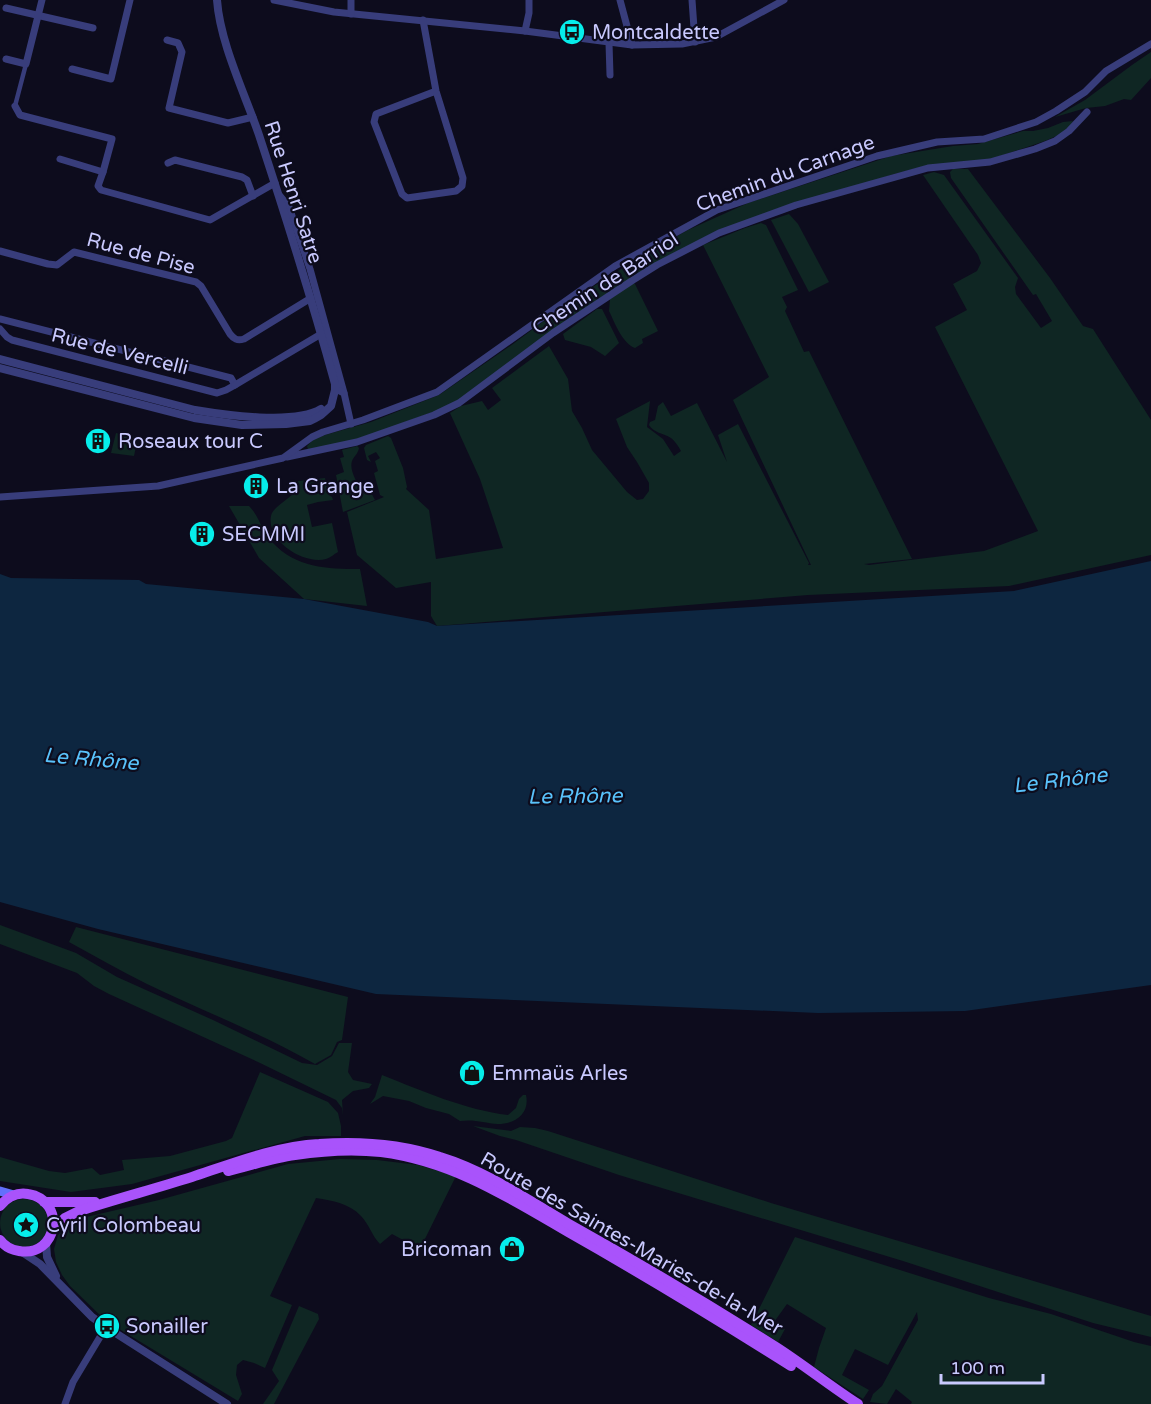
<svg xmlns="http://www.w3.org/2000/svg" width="1151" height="1404" font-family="'Varela Round',sans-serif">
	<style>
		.green { fill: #0f2623 }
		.water { fill: #0d2640 }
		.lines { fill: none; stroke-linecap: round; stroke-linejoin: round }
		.pedestrian { stroke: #383d7b; stroke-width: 4.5 }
		.minor { stroke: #383d7b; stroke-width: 7 }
		.tertiary { stroke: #383d7b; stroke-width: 8 }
		.secondary { stroke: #626ffb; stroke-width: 9 }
		.primary { stroke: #a953fb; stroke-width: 10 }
		.labels { text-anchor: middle; stroke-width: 4.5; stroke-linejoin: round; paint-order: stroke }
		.poi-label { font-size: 20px; fill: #c9c9fe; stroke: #0d0c1d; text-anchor: start }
		.street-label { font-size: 20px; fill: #c9c9fe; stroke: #0d0c1d }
		.water-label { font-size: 21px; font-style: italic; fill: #59c2fb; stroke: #0d0c1d }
	</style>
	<rect width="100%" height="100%" fill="#0d0c1d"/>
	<g class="green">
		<polygon points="1151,52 1151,78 1131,100 1124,99 1105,106 1086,108 1055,117 1085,100 1132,65"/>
		<polygon points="1073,121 1069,128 1061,134 1045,141 991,159 921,167 891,175 686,247 459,400 444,408 362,438 308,450 307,446 313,440 325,435 371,422 439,395 513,344 569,302 643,255 688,230 748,203 891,156 953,146 978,144 1023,131 1033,131 1048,128 1063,122"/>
		<path d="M953,169H968L1050,278L1083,326L1093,329L1151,420V555L1009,586L808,595L437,626L431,616V582L396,588L357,555L347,512L384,497L380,495L374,473L378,471L375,461L380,458L376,452L368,456L371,462L367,460L364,448L366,445L388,436L391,438L403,468L407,487L406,489L429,510L436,559L503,548L480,479L450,413L461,406L482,401L488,410L501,400L492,388L549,346L568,379L572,411L582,428L592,450L627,492L637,500L643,499L649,491V483L637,462L627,447L616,419L650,401L647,427L663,439L674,456L681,451C679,447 675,441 671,438C663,433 654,433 649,425L650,422L655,420L658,406L663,402L671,416L697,403L727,462L718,435L738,424L809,563L808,565H811L733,400L769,377L703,245L745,228L761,223L766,225L798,290L782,297L787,307L785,311L804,352L809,351L912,559L864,564L869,565L984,551L1038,531L935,327L967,310L953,284L977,271L981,263L978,255L923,175L934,172L944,175L1018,278L1015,287L1016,294L1041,328L1052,321L1036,294L1033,295L951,178L950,172Z"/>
		<polygon points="789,214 798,224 829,282 809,292 771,220"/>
		<path d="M633,283L635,284L658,331L642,339L643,343L635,348C622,343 615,323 609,311L610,299Z"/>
		<polygon points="597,309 602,309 619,343 605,356 591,347 565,340 563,334"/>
		<polygon points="116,433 138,437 134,456 111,453"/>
		<path d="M357,446L359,448C358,454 354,456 352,461C349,470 357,482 361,490L368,487L375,500L343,512L336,475L344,472L340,458L344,457L342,450Z"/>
		<path d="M325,478L329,495L332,497L333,500L318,502L307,505L312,527L332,523L338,552C334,554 330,558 326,559C304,565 266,541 271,516C272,507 291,499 296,490C297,489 298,481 298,481Z"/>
		<path d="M229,506H249C260,517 261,531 272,542C296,568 327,569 360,569L367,606L304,599L259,558Z"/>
		<polygon points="0,925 76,953 117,977 213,1020 302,1063 317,1065 332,1056 339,1043 352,1043 348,1072 353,1080 372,1084 369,1088 353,1091 342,1100 343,1116 342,1108 336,1100 258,1062 109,994 94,986 77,973 0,944"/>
		<path d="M76,927L348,997L342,1040L337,1042L331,1055L315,1064C261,1033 203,1011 147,984C121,971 95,956 69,942Z"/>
		<polygon points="260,1072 328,1102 338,1113 341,1126 341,1136 305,1136 132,1184 71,1192 0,1181 0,1157 49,1171 65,1173 92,1168 100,1175 124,1170 122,1160 170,1156 226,1141 232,1138"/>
		<path d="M382,1075C422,1091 466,1110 508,1115L516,1108L519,1099L523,1095H526C530,1113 516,1124 498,1124C484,1123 475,1119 460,1121L449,1114L426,1108L409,1101L383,1096L370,1104L375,1097Z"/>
		<polygon points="473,1126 511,1131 520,1127 535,1128 548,1131 771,1203 1151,1316 1151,1337 1093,1323 903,1261 619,1175 516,1140 500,1136"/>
		<path d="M340,1159L377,1160L418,1165L456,1176L420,1249L392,1234L380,1244C372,1236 369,1224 361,1216C349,1203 333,1201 316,1198L270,1296L292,1305L265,1368L254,1363L243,1360L237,1365L236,1375L242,1394L238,1401L106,1321L70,1286L62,1275L56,1262L54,1249L58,1235L68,1225L82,1218L159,1200L288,1164Z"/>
		<circle cx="24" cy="1223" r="24"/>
		<polygon points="795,1237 989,1298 1051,1314 1134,1342 1151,1346 1151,1404 911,1404 912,1402 896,1389 887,1404 870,1402 873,1394 882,1386 918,1320 917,1312 888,1365 855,1349 842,1375 869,1390 863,1399 814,1367 819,1348 826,1328 787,1304 774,1322 785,1329 778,1342 751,1325"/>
		<polygon points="299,1306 318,1314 319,1319 274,1404 263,1404 279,1381 272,1370"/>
	</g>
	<polygon class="water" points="1151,561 1151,985 965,1011 818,1013 376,994 98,929 0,902 0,574 11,578 139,580 146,584 304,599 428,622 437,626 1014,591"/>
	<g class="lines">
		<polyline class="pedestrian" points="15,106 26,64"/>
		<g class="minor">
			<polyline points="274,0 334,12 525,31 632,45 682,44 716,37 784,0"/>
			<polyline points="351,0 351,14"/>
			<polyline points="620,0 632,45"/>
			<polyline points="692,0 695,42"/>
			<polyline points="6,8 93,28"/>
			<polyline points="423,20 436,91 463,178 462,186 456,191 407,198 402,194 374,122 376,114 436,91"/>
			<polyline points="525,31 529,13 529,0"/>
			<polyline points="167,40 178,43 182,52 169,108 228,123 253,117"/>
			<polyline points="609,43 610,75"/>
			<polyline points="6,59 26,64 42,0"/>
			<polyline points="72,69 111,79 130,0"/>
			<polyline points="15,106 20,115 112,139 103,172"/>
			<polyline points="60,159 103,172 98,186 101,190 210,220 275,183"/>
			<polyline points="168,163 175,160 242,177 247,180 253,196"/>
			<polyline points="280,196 289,207 310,269 344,393"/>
			<path d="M0,251L48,264L57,265L74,252L196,282L201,286L230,334C234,339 237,341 244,339L311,298"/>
			<polyline points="0,319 231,378 235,385 226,390 217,393 12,340 7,337 0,329"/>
			<polyline points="235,385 321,334"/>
			<polyline points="340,391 344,393 351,424"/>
			<polyline points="287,457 357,442 434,415 459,403 553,333 633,280 657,265 719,233 796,205 928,168 990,162 1035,149 1055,141 1069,131 1087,112"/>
			<polyline points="0,497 158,486 283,458 312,437 323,432 363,420 437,392 615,266 717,210 877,156 937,142 984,139 1036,122 1056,111 1085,92 1106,71 1151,44"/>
			<polyline points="65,1404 73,1382 106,1327"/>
		</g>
		<g class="tertiary">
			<path d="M0,359L195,410C225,415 295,425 321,409"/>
			<path d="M0,368L194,418L242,425L286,424L310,421L314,419L321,415L331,406L335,390V384C312,300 286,217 259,135C245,94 220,43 217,0"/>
			<polyline points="46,1243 47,1257 56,1276"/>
			<polyline points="22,1252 40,1264 92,1317 106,1327 227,1404"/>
		</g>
		<polyline class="secondary" points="0,1191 14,1195"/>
		<g class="primary">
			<path d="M228,1171C250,1166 272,1158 295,1155C321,1151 354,1149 381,1152C452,1161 508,1197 568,1232C644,1275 718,1320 791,1366"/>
			<polyline points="44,1202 95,1202"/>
			<path d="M0,1206C7,1197 17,1192 28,1194C67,1200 58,1258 19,1251C11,1250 5,1247 0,1240"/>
			<path d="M52,1230L65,1218L79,1211C116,1199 154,1189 192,1177C231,1164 277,1146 319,1144C360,1141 401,1144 440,1157C486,1171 528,1200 569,1224C639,1263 708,1304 776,1347C804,1365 830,1386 858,1404"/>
		</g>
	</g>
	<defs>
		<g id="bus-disc" transform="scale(1.35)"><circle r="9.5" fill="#06edea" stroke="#0d0c1d"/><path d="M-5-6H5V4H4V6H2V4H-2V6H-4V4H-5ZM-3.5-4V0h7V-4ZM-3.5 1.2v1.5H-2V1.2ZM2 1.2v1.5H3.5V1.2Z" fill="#111"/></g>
		<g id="building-disc" transform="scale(1.35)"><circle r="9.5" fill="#06edea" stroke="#0d0c1d"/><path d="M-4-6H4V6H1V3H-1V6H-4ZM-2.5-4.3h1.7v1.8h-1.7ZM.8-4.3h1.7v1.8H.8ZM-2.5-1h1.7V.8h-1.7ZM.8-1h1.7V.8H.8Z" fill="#111"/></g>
		<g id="shop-disc" transform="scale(1.35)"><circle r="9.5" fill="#06edea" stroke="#0d0c1d"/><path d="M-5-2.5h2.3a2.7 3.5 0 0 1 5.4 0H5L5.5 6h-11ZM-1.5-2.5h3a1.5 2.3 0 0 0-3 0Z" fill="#111"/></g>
		<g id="sight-disc" transform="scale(1.35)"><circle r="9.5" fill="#06edea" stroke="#0d0c1d"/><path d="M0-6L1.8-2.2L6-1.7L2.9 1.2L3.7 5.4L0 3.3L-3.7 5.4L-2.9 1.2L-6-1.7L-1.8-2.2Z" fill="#111"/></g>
	</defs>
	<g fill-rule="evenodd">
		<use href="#bus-disc" x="572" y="32"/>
		<use href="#building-disc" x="98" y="441"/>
		<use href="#building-disc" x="256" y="486"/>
		<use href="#building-disc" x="202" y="534"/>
		<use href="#shop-disc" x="472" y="1073"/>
		<use href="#sight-disc" x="26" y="1225"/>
		<use href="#shop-disc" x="512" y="1249"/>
		<use href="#bus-disc" x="107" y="1326"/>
	</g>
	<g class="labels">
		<g class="poi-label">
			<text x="592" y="39">Montcaldette</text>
			<text x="118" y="448">Roseaux tour C</text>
			<text x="276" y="493">La Grange</text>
			<text x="222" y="541">SECMMI</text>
			<text x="492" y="1080">Emmaüs Arles</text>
			<text x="46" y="1232">Cyril Colombeau</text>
			<text x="492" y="1256" text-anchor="end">Bricoman</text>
			<text x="126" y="1333">Sonailler</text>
		</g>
		<g class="street-label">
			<text transform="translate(785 173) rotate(-20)" y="7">Chemin du Carnage</text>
			<text transform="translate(294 192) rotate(72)" y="7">Rue Henri Satre</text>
			<text transform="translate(141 253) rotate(15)" y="7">Rue de Pise</text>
			<text transform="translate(605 283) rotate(-33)" y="7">Chemin de Barriol</text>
			<text transform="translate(120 351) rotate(14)" y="7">Rue de Vercelli</text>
			<text transform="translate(632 1243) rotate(30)" y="7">Route des Saintes-Maries-de-la-Mer</text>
		</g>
		<g class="water-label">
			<text transform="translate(91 759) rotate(5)" y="7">Le Rhône</text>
			<text transform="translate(1060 780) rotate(-7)" y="7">Le Rhône</text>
			<text transform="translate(575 796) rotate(-1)" y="7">Le Rhône</text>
		</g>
	</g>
	<path d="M941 1374v9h102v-9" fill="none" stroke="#c9c9fe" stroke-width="3"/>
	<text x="950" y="1374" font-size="18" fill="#c9c9fe" stroke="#0d0c1d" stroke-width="4.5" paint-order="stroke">100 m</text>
</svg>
